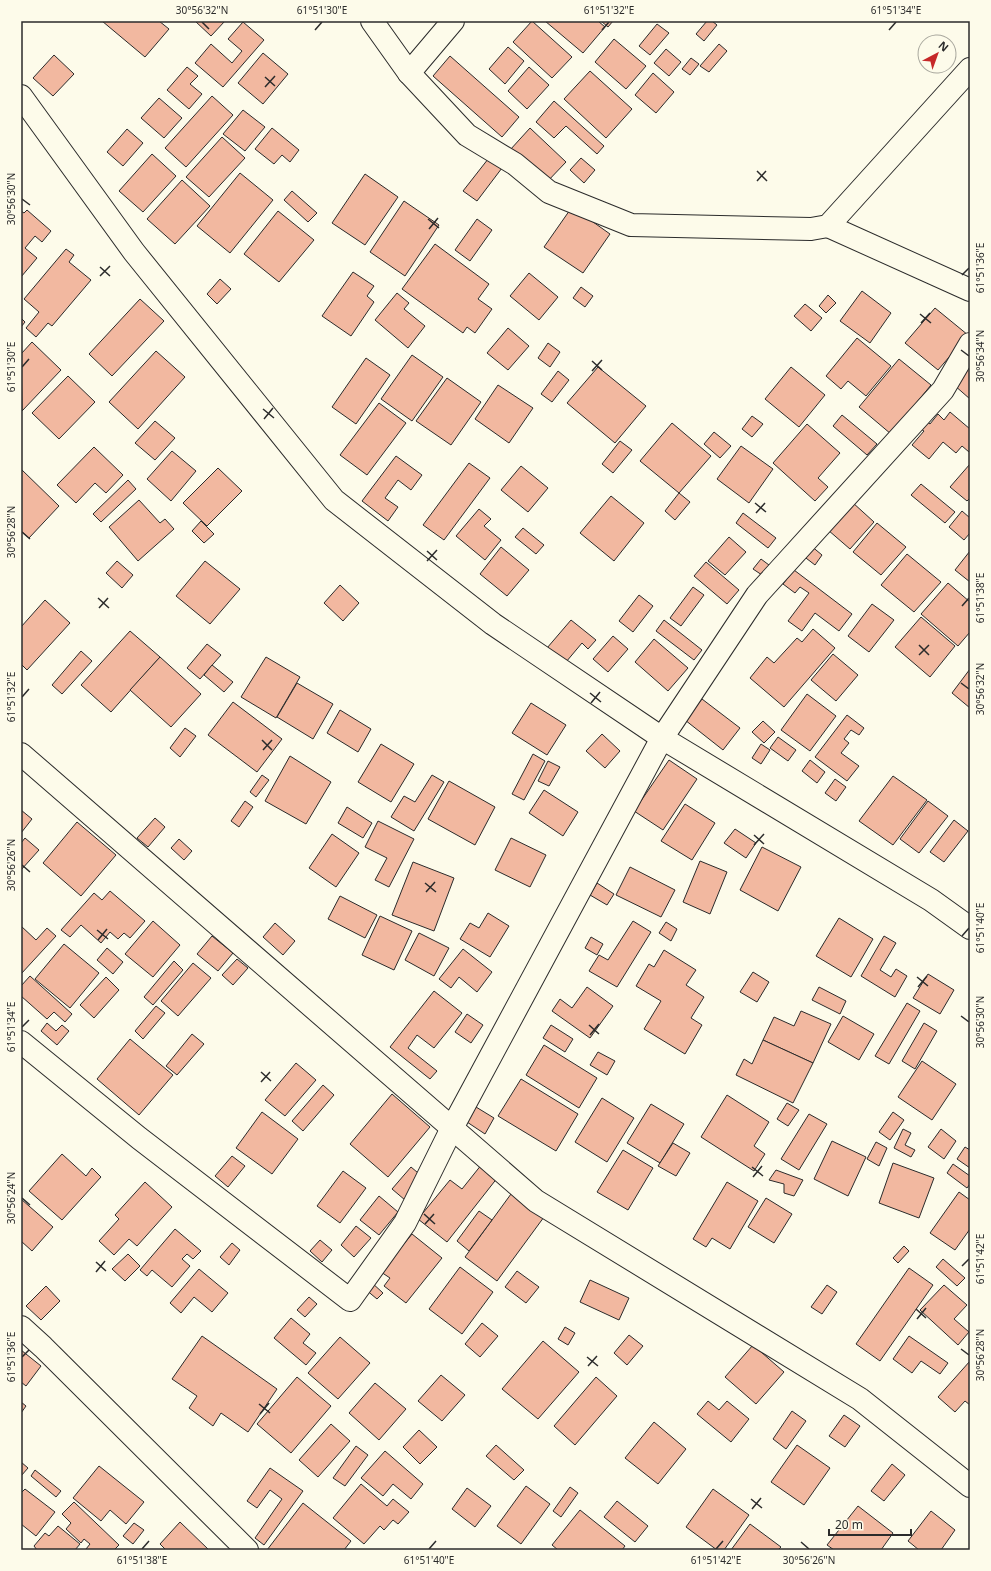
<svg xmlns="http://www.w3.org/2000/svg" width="991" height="1571" font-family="'Noto Sans',sans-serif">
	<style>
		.building { fill: #f2b8a0; stroke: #2b2b2b }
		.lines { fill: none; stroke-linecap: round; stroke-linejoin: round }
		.street-casing { stroke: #2b2b2b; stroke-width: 24 }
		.street { stroke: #fdfbea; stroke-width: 22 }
		.ticks { fill: none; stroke: #2b2b2b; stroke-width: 1.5 }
		.neatline { fill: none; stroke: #2b2b2b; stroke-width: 1.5 }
		.ticks-label { font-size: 10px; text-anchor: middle; fill: #2b2b2b }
	</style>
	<rect width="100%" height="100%" fill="#fdfbea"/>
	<g class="building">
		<polygon points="102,21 159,21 169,29 145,57"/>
		<polygon points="195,21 225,21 211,36"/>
		<polygon points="532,21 572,57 552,78 513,42"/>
		<polygon points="545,21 598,21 605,27 583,53"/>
		<polygon points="601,21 613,21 608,27"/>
		<polygon points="707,21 712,21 717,25 704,41 696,34"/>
		<polygon points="243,22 264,40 223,87 195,63 211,44 232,63 242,51 228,39"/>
		<polygon points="657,24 669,33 650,55 639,46"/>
		<polygon points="614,39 646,66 626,89 595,62"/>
		<polygon points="719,44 727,51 709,72 700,66"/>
		<polygon points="508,47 524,61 505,84 489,69"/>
		<polygon points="666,49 681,62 669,76 654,63"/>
		<polygon points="263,53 288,74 263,104 238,83"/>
		<polygon points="54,55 74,74 53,96 33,78"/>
		<polygon points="450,56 519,117 502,137 433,76"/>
		<polygon points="691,58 699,64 690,75 682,69"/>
		<polygon points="187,67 198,76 190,84 202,94 189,109 167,90"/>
		<polygon points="529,67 549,85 527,109 508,91"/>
		<polygon points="590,71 632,109 606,138 564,99"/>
		<polygon points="653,73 674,92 656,113 635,95"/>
		<polygon points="212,96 233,115 186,167 165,148"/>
		<polygon points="159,98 182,118 164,138 141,118"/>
		<polygon points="554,101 604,146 597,154 566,126 554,138 536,122"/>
		<polygon points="243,110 265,127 245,151 223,134"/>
		<polygon points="272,128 299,150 290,162 282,155 274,164 255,149"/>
		<polygon points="530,128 566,162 545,184 510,150"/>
		<polygon points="127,129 143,143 123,166 107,152"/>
		<polygon points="222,137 245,158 209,197 186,177"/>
		<polygon points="152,154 176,176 143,212 119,191"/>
		<polygon points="492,154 505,164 477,201 463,191"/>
		<polygon points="581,158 595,170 584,183 570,170"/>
		<polygon points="240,173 273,200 230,253 197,226"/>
		<polygon points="365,174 398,197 365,245 332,223"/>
		<polygon points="182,180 210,206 175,244 147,219"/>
		<polygon points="292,191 317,213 308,222 284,200"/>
		<polygon points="404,201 439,225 405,276 370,252"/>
		<polygon points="572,207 610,234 583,273 544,247"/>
		<polygon points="27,210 51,231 42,242 35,236 25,248 37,258 21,277 21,211 24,213"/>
		<polygon points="278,211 314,240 279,282 244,254"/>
		<polygon points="477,219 492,230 470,261 455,250"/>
		<polygon points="435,244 489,284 478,299 492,309 475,333 467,327 463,333 402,289"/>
		<polygon points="66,249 74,255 69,262 91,280 52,326 48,323 36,337 26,328 39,312 24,299"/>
		<polygon points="353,272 374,286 367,296 374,302 351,336 322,316"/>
		<polygon points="529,273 558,297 539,320 510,296"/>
		<polygon points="220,279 231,289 217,304 207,294"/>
		<polygon points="581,287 593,296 585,307 573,298"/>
		<polygon points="862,291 891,313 870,343 840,321"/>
		<polygon points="397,293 409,303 404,309 425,326 408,348 375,320"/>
		<polygon points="828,295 836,303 826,313 819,306"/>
		<polygon points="140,299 164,321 112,376 89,354"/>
		<polygon points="805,304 822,318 811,331 794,316"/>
		<polygon points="935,308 968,335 938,370 905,343"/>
		<polygon points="21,318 25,322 21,327"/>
		<polygon points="508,328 529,346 508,370 487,353"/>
		<polygon points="857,338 891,366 866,396 848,381 841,389 826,376"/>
		<polygon points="32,342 61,370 22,411 21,354"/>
		<polygon points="548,343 560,352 550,367 538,358"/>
		<polygon points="156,351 185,377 138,429 109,402"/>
		<polygon points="412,355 443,377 412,421 381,399"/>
		<polygon points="366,358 390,375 356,424 332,407"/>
		<polygon points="899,359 931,385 891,434 859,407"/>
		<polygon points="970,366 970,399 954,385"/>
		<polygon points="598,367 646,406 615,443 567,403"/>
		<polygon points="791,367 825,395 799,427 765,399"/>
		<polygon points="558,371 569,380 552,402 541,394"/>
		<polygon points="68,376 95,402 59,439 32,413"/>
		<polygon points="447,378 481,402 451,445 416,421"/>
		<polygon points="498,385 533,408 509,443 475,419"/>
		<polygon points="379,403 406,423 367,475 340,455"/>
		<polygon points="950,412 970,429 970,450 969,452 962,446 956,453 943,442 929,459 912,445 924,431 919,428 925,420 930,424 938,414 944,420"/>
		<polygon points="842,415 877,444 867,455 833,426"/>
		<polygon points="752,416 763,424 752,437 742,429"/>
		<polygon points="155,421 175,438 155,460 135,443"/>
		<polygon points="672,423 711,456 679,493 640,461"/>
		<polygon points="807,424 840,453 818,478 828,487 815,501 773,463"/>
		<polygon points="714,432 731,446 720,458 704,444"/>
		<polygon points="620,441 632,450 613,473 602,464"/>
		<polygon points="741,446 773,469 749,503 717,479"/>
		<polygon points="94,447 123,475 106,493 95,483 76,503 57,485"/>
		<polygon points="172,451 196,471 171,501 147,479"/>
		<polygon points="396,456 422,475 411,490 398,480 385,498 398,507 388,521 362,501"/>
		<polygon points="469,463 490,478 444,540 423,525"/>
		<polygon points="970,464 970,498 967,501 950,487"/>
		<polygon points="521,466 548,488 528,512 501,490"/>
		<polygon points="218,468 242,491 207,526 183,503"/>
		<polygon points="21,469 59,506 29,538 21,531"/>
		<polygon points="128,480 136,489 101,522 93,514"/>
		<polygon points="921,484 955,512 945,523 911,495"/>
		<polygon points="679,493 690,502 675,520 665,511"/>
		<polygon points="611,496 644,523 614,561 580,533"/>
		<polygon points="139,500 160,523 165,519 174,529 138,561 109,527"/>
		<polygon points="852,502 874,522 850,549 828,530"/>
		<polygon points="479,509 491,519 484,526 501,540 485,560 456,536"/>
		<polygon points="962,511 970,518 970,533 964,540 949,527"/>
		<polygon points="743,513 776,538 768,548 736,523"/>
		<polygon points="201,521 214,534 204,543 192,531"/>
		<polygon points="877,523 906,547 881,575 853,552"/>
		<polygon points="523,528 544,545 536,554 515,537"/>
		<polygon points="729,537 746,552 725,575 708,561"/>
		<polygon points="810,545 822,555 815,565 802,555"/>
		<polygon points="501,547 529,570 507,596 480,574"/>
		<polygon points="970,551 970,582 955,570"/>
		<polygon points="907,554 941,582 914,612 881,585"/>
		<polygon points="761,559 769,565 762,575 753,569"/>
		<polygon points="117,561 133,575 122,588 106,573"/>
		<polygon points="205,561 240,589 210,624 176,596"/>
		<polygon points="706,562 739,590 727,604 694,576"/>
		<polygon points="794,570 852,614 839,631 815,613 802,631 788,621 809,593 800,587 795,593 783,584"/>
		<polygon points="948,583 970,602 970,632 958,646 921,614"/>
		<polygon points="340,585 359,603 343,621 324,603"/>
		<polygon points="693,587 704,595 681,626 670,618"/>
		<polygon points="639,595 653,606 633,632 619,621"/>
		<polygon points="45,600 70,623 27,670 21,664 21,627"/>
		<polygon points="872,604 894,620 869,652 848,636"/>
		<polygon points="921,617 955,646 930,677 895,647"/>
		<polygon points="571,620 596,640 588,649 582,643 566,662 547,648"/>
		<polygon points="664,620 702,650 694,660 656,631"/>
		<polygon points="813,629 835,648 784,707 750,678 767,657 774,663 797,638 802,642"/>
		<polygon points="130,631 160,657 111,712 81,685"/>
		<polygon points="613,636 628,649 608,672 593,659"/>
		<polygon points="654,639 688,668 668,691 635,662"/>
		<polygon points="207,644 221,655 200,679 187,668"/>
		<polygon points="81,651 92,661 62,694 52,685"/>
		<polygon points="833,654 858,675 836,701 811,680"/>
		<polygon points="160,657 201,694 171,727 130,690"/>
		<polygon points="266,657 300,677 276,718 241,697"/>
		<polygon points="212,665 233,682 224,692 204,675"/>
		<polygon points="970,669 970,708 952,693"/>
		<polygon points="297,683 333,704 313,739 277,717"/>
		<polygon points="807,694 836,716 810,751 781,730"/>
		<polygon points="702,699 740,728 723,750 685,720"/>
		<polygon points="233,702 282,739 257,772 208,735"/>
		<polygon points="531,703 566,725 547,755 512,733"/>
		<polygon points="340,710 371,729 358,752 327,733"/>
		<polygon points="847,715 864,728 859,735 851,730 844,739 849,743 841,753 859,766 847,781 815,757"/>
		<polygon points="763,721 775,732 764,743 752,732"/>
		<polygon points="185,728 196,736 180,757 170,748"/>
		<polygon points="602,734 620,751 605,768 586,751"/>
		<polygon points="778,737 796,750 788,761 770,748"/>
		<polygon points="381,744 414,764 391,802 358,782"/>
		<polygon points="761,744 770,750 761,764 752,758"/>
		<polygon points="533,754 545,761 524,800 512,794"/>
		<polygon points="290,756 331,782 306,824 265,801"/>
		<polygon points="669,760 697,779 663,830 634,811"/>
		<polygon points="810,760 825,772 817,783 802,771"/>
		<polygon points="548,761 560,767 549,786 538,781"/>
		<polygon points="262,775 269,780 256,797 250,792"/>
		<polygon points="432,775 444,782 414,831 391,817 404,796 415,802"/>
		<polygon points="893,776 927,800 893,845 859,821"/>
		<polygon points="835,779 846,787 836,801 825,793"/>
		<polygon points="449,781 495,807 475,845 428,819"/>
		<polygon points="544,790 578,812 563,836 529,813"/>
		<polygon points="245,801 253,807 239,827 231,821"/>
		<polygon points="928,801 948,816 919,853 900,839"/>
		<polygon points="685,804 715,823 692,860 661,841"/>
		<polygon points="347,807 372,823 363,838 338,823"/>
		<polygon points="21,810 32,819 21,833"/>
		<polygon points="155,818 165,827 148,847 137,838"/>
		<polygon points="954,820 968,831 944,862 930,852"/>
		<polygon points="378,821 414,839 389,887 375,880 387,858 365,847"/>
		<polygon points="77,822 116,855 81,896 43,863"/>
		<polygon points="735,829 756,843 746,858 724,843"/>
		<polygon points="332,834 359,853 336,887 309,868"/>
		<polygon points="25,838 39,850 21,870 21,843"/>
		<polygon points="511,838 546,855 530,887 495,870"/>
		<polygon points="179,839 192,851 184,860 171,848"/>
		<polygon points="762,847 801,867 778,911 740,890"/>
		<polygon points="700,861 727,872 710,914 683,902"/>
		<polygon points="413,862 454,878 434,931 392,915"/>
		<polygon points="630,867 675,890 661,917 616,895"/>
		<polygon points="597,883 614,894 607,905 590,895"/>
		<polygon points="110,891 145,921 130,938 124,933 118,939 110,932 101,943 81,925 70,937 61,930 94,893 102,900"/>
		<polygon points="340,896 377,915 365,938 328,919"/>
		<polygon points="488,913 509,926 490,957 460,939 470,923 479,928"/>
		<polygon points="380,916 412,931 394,970 362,955"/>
		<polygon points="839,918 873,939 851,977 816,956"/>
		<polygon points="153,921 180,945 153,977 125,954"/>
		<polygon points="633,921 651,932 617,987 589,971 599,955 608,960"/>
		<polygon points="666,922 677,929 671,941 659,933"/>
		<polygon points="275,923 295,941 283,955 263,937"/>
		<polygon points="21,926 36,940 47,928 56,936 21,974"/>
		<polygon points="419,933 449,948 434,976 405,960"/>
		<polygon points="212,936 233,953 218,971 197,954"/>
		<polygon points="884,936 896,943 880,970 891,977 896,969 907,976 895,997 861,976"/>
		<polygon points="591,937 603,944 597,955 585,948"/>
		<polygon points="64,944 99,973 70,1008 35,979"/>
		<polygon points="107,948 123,962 113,974 97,960"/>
		<polygon points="463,949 492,972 477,992 459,977 451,988 439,979"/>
		<polygon points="664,950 696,970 686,985 704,997 691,1018 702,1025 685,1054 644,1029 661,1001 636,986 649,964 654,967"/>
		<polygon points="237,959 248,968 233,985 222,975"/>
		<polygon points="174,961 183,970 153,1005 144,997"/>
		<polygon points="193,963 211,978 178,1016 161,1001"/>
		<polygon points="753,972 769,982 757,1002 740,992"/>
		<polygon points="928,974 954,990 940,1014 913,998"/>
		<polygon points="30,976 72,1014 65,1022 54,1012 47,1019 21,996 21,986"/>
		<polygon points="106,977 119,990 94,1018 80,1005"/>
		<polygon points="587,987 613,1006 590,1038 552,1011 560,999 572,1008"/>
		<polygon points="819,987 846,1001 840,1014 812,1000"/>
		<polygon points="434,991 462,1013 434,1048 417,1035 408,1048 437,1071 430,1079 390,1047"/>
		<polygon points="907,1003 920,1011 889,1064 875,1056"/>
		<polygon points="156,1006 165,1013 143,1039 135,1031"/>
		<polygon points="801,1011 831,1024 813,1063 763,1040 774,1017 794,1026"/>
		<polygon points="467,1014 483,1025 471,1043 455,1032"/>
		<polygon points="843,1016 874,1034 859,1060 828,1042"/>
		<polygon points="47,1023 56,1031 62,1025 69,1031 57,1045 41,1031"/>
		<polygon points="924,1023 937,1031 915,1069 902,1061"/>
		<polygon points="551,1025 573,1039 565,1052 543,1038"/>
		<polygon points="192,1034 204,1044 177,1075 166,1066"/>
		<polygon points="130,1039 173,1075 139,1115 97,1079"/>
		<polygon points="763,1040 813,1063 793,1103 736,1075 744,1059 752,1064"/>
		<polygon points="544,1045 597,1078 579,1108 526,1075"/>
		<polygon points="598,1052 615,1061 607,1075 590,1065"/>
		<polygon points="922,1061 956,1084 932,1120 898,1097"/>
		<polygon points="296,1063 316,1080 285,1116 265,1100"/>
		<polygon points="521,1079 578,1114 556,1151 498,1116"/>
		<polygon points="323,1085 334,1095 303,1131 292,1121"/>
		<polygon points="392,1094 430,1127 388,1177 350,1144"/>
		<polygon points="727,1095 769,1122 754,1146 765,1154 754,1171 701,1137"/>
		<polygon points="602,1098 634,1118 607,1162 575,1142"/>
		<polygon points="787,1103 799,1110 788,1126 777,1119"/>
		<polygon points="651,1104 684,1124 660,1163 627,1143"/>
		<polygon points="476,1107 494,1118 485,1134 467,1122"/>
		<polygon points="262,1112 298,1139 272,1174 236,1148"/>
		<polygon points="893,1112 904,1120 890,1140 879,1132"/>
		<polygon points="809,1114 827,1124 799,1170 781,1159"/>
		<polygon points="903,1129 911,1133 905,1145 915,1150 911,1157 894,1148"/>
		<polygon points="941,1129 956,1141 944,1159 928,1147"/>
		<polygon points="832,1141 866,1157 848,1196 814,1179"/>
		<polygon points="876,1142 887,1148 879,1166 867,1159"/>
		<polygon points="673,1143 690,1153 676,1176 658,1166"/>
		<polygon points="965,1147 970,1150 970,1168 957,1159"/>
		<polygon points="623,1150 653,1168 628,1210 597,1192"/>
		<polygon points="62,1154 86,1176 92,1168 101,1177 62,1220 29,1191"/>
		<polygon points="232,1156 245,1166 228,1187 215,1176"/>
		<polygon points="893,1163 934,1178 919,1218 879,1203"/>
		<polygon points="482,1164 498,1177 447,1242 418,1219 450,1180 462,1189"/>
		<polygon points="953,1164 970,1176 970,1184 967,1188 947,1173"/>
		<polygon points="411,1167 424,1178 405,1200 392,1189"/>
		<polygon points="776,1170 803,1180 794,1196 784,1193 784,1184 769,1180"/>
		<polygon points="343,1171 366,1188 340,1223 317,1206"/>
		<polygon points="145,1182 172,1207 137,1246 129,1239 114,1255 99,1241 119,1219 115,1215"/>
		<polygon points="727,1182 758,1201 730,1249 712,1238 706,1247 693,1239"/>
		<polygon points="959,1192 970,1200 970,1229 955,1250 930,1233"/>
		<polygon points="511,1194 544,1217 497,1281 465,1257"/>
		<polygon points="379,1196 398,1212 379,1235 360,1220"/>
		<polygon points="766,1198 792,1214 774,1243 748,1227"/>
		<polygon points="21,1199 53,1227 32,1251 21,1241"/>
		<polygon points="479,1211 492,1220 469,1251 457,1241"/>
		<polygon points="356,1226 371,1238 354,1257 341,1245"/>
		<polygon points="175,1229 201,1251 193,1259 187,1254 182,1259 190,1266 172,1287 152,1270 147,1276 140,1270"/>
		<polygon points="412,1234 442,1258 406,1303 384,1286 390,1278 381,1272"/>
		<polygon points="320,1240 332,1250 322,1262 310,1251"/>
		<polygon points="232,1243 240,1250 229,1265 220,1257"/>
		<polygon points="904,1246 909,1251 898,1263 893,1258"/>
		<polygon points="128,1254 140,1266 125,1281 112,1269"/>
		<polygon points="943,1259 965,1278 957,1286 936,1267"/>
		<polygon points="460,1267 493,1292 462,1334 429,1309"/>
		<polygon points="909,1268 933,1285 880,1361 856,1344"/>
		<polygon points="199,1269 228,1293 212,1312 194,1297 181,1313 170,1303"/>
		<polygon points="517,1271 539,1287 526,1303 505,1287"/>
		<polygon points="590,1280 629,1298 619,1320 580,1302"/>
		<polygon points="371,1282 383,1293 377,1299 365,1289"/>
		<polygon points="827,1285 837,1292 822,1314 811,1307"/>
		<polygon points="944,1285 967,1305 954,1319 969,1332 958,1345 920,1310"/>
		<polygon points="46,1286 60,1301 41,1320 26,1306"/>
		<polygon points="309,1297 317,1304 305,1317 297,1310"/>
		<polygon points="291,1318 310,1334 303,1343 316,1353 306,1365 274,1338"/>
		<polygon points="482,1323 498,1336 480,1357 465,1344"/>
		<polygon points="565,1327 575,1333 568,1345 558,1339"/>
		<polygon points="629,1335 643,1346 627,1365 614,1353"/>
		<polygon points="202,1336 277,1389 248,1432 221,1413 213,1426 189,1408 197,1396 172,1379"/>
		<polygon points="909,1336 948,1363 940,1374 921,1361 912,1373 893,1359"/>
		<polygon points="340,1337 370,1363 338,1399 308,1373"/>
		<polygon points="543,1341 579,1372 538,1419 502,1389"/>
		<polygon points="753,1345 784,1372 756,1404 725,1377"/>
		<polygon points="21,1350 41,1366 26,1386 21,1382"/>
		<polygon points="970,1361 970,1405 965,1401 955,1412 938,1397"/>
		<polygon points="441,1375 465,1395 442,1421 418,1401"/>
		<polygon points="297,1377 331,1406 291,1453 257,1424"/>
		<polygon points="596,1377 617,1396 575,1445 554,1426"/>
		<polygon points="375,1383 406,1409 379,1440 349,1413"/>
		<polygon points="708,1401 719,1410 727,1401 749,1419 731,1442 697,1414"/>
		<polygon points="21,1402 26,1406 21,1413"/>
		<polygon points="792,1411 806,1421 786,1449 773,1439"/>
		<polygon points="844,1415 860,1426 845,1447 829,1436"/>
		<polygon points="654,1422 686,1449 658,1484 625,1458"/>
		<polygon points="331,1424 350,1441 318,1477 299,1460"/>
		<polygon points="419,1430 437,1447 420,1464 403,1447"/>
		<polygon points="496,1445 524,1470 514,1480 486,1456"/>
		<polygon points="797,1445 830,1468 804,1505 771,1482"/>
		<polygon points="356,1446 368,1455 345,1486 333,1478"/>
		<polygon points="385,1451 423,1484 411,1499 393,1484 383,1496 361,1478"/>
		<polygon points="21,1462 28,1468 21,1476"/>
		<polygon points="892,1464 905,1475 884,1501 871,1491"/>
		<polygon points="99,1466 144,1502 126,1524 110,1510 101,1521 73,1498"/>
		<polygon points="270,1468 303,1491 264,1545 255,1538 282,1499 270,1490 257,1508 247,1501"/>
		<polygon points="35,1470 61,1491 56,1497 31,1476"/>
		<polygon points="361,1484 387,1506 393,1499 409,1512 398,1524 393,1520 384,1530 380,1526 364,1544 333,1518"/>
		<polygon points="526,1486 550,1504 521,1544 497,1526"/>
		<polygon points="570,1487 578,1493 561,1517 553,1511"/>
		<polygon points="467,1488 491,1506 475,1527 452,1509"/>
		<polygon points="25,1489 55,1512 36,1536 21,1524 21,1493"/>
		<polygon points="713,1489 749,1515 724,1550 717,1550 686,1527"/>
		<polygon points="617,1501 648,1526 635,1542 604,1517"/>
		<polygon points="74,1502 119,1545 114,1550 87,1550 86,1549 90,1544 84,1539 81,1543 66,1529 71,1523 62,1514"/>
		<polygon points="303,1503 351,1541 344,1550 267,1550"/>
		<polygon points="858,1506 893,1533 881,1550 834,1550 827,1545"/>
		<polygon points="580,1510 625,1546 622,1550 558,1550 552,1545"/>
		<polygon points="931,1511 955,1530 941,1550 919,1550 908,1541"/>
		<polygon points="180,1522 209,1550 166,1550 160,1544"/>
		<polygon points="134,1523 144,1530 133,1544 123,1536"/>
		<polygon points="750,1524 781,1547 778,1550 731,1550"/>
		<polygon points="58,1526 80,1544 75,1550 37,1550 34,1546 45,1533 49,1536"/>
	</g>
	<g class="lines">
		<g class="street-casing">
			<g id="street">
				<polyline points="372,21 409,73 467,135 515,164 549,192 631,225 811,229 828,226 970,69"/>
				<polyline points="409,73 453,21"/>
				<polyline points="21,96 134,252 334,500 493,624 662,738 931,900 970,928"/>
				<polyline points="828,226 970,290"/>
				<polyline points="21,754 536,1201 860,1399 970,1486"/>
				<polyline points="21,1042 139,1138 350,1300 405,1223 452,1128 662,738 757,595 943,390 970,344"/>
				<polyline points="21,1327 43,1347 247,1550"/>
			</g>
		</g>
		<use href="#street" class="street"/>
	</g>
	<path class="ticks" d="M202,22L209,29M315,30L322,22M602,30L609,22M889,30L896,22M265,77L275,86M265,87L275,76M757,171L767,181M757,181L766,171M22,199L30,205M428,219L439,228M429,229L438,218M100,267L110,276M962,275L969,268M100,276L110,266M920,314L931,323M921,323L930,313M961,350L969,356M592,361L602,370M22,367L29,359M592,371L602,360M263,409L274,418M264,419L273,408M755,503L766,512M756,513L765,503M22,532L30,539M427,551L437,560M427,561L437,550M98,598L109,608M962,606L969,598M99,608L108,598M919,645L929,655M919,655L929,645M961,683L969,689M590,693L601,702M22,697L29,689M591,703L600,692M262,740L272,750M263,750L272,740M754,835L764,844M754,845L764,834M22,865L30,872M425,883L436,892M426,892L435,882M97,930L108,939M962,936L969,928M98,940L107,929M917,977L928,986M918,987L927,976M961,1016L969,1022M589,1025L599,1034M22,1027L29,1020M590,1035L599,1024M261,1072L271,1081M261,1082L270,1072M752,1167L763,1176M753,1177L762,1166M22,1198L30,1205M424,1214L435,1224M425,1224L434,1214M96,1262L106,1271M962,1266L969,1259M96,1272L105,1261M916,1309L926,1318M917,1319L926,1308M961,1349L969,1355M22,1357L29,1350M587,1357L598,1366M588,1366L597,1356M259,1404L270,1413M260,1414L269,1403M751,1499L762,1508M752,1509L761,1498M801,1542L809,1549M142,1549L149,1541M429,1549L436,1541M716,1549L723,1541"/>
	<rect width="991" height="1571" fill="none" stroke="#fdfbea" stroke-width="44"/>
	<g transform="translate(937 54) rotate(41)"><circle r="19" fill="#fdfbea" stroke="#a9a89e"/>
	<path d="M0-3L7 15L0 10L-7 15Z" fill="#c62828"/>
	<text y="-6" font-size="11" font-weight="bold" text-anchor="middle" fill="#2b2b2b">N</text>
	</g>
	<path d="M829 1529v6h82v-6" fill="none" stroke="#2b2b2b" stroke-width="2"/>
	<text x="835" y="1529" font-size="12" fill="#2b2b2b" stroke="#fdfbea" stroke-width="3" paint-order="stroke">20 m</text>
	<rect x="22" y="22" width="947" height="1527" class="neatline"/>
	<g class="ticks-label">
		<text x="202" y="14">30°56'32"N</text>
		<text x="322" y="14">61°51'30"E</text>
		<text x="609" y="14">61°51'32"E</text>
		<text x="896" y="14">61°51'34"E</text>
		<text transform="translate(11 199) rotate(-90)" y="4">30°56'30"N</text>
		<text transform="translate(980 268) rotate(-90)" y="4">61°51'36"E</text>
		<text transform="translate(980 356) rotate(-90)" y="4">30°56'34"N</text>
		<text transform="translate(11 367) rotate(-90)" y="4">61°51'30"E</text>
		<text transform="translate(11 532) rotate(-90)" y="4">30°56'28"N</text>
		<text transform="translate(980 598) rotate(-90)" y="4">61°51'38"E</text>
		<text transform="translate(980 689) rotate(-90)" y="4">30°56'32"N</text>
		<text transform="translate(11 697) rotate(-90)" y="4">61°51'32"E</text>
		<text transform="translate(11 865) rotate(-90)" y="4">30°56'26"N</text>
		<text transform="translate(980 928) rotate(-90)" y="4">61°51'40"E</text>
		<text transform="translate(980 1022) rotate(-90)" y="4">30°56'30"N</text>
		<text transform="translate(11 1027) rotate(-90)" y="4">61°51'34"E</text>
		<text transform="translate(11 1198) rotate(-90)" y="4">30°56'24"N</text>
		<text transform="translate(980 1259) rotate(-90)" y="4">61°51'42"E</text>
		<text transform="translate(980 1355) rotate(-90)" y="4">30°56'28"N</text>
		<text transform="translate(11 1357) rotate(-90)" y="4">61°51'36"E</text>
		<text x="142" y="1564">61°51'38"E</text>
		<text x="429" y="1564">61°51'40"E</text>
		<text x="716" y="1564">61°51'42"E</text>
		<text x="809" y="1564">30°56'26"N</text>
	</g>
</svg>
